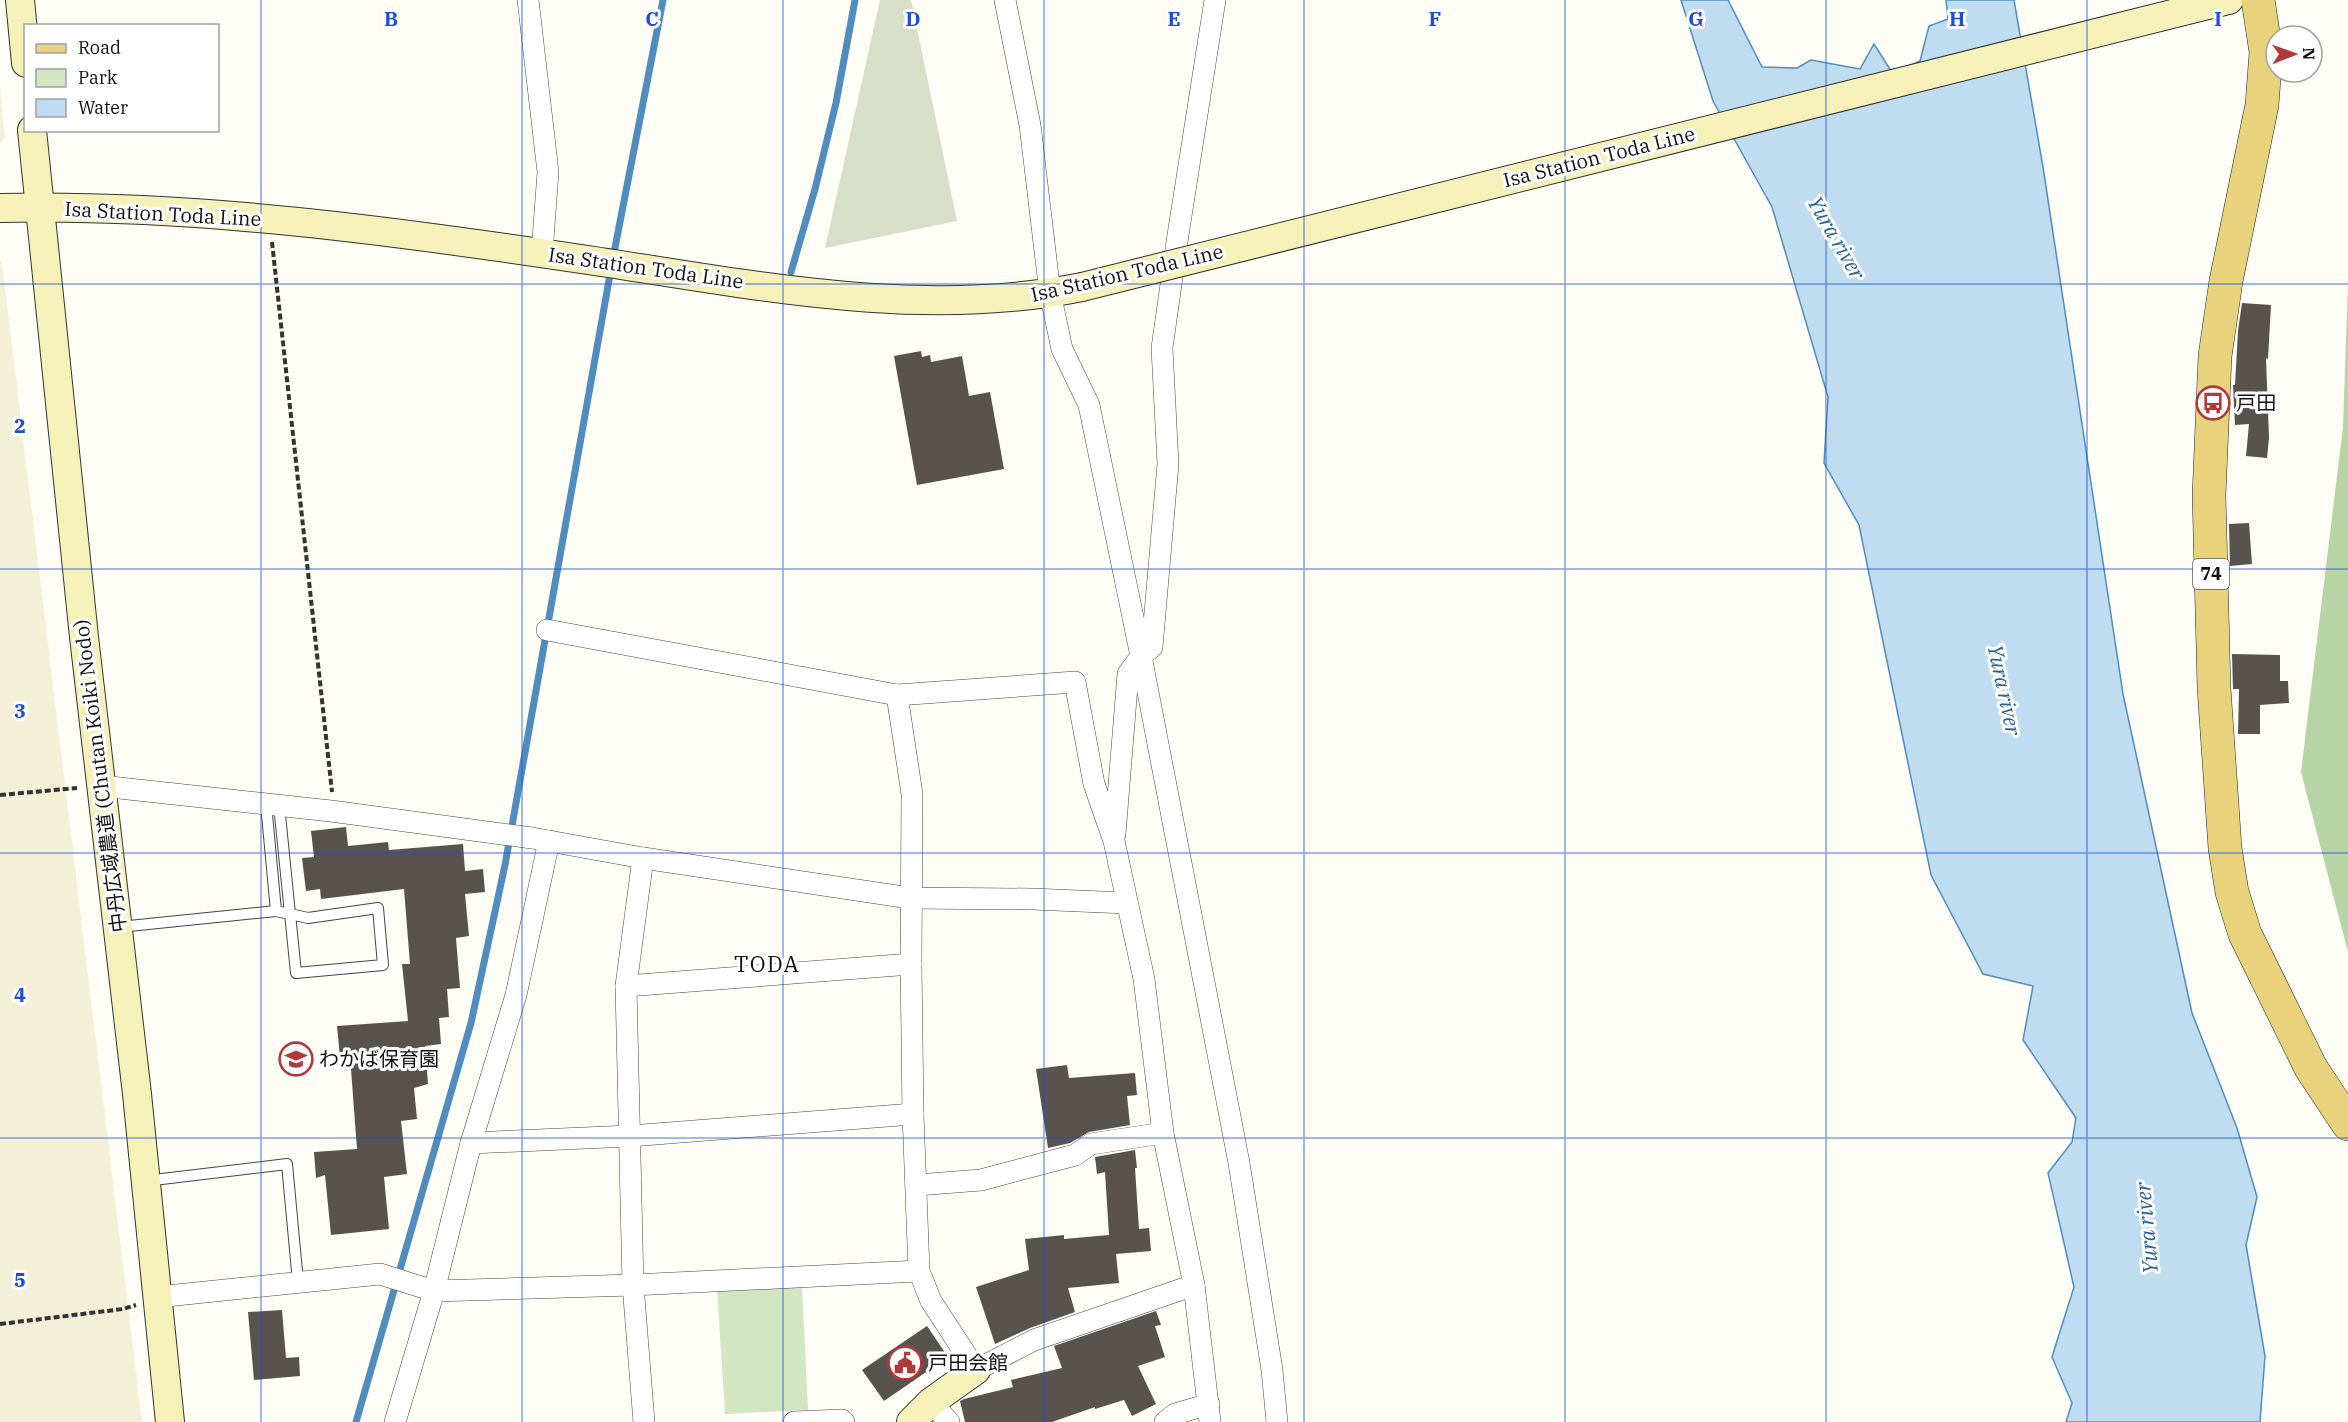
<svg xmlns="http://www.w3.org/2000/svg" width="2348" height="1422" font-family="'IBM Plex Serif','Noto Sans JP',serif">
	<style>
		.farmland { fill: #f2f1d8 }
		.green { fill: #d3e6c2 }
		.forest { fill: #b7d4a4 }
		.cemetery { fill: #d7dfc8 }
		.water { fill: #c0dcf0; stroke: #508dbe; stroke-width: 1.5 }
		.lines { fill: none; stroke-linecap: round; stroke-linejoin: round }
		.stream { stroke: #508dbe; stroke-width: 7 }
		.building { fill: #58534f }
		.lane-casing { stroke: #444; stroke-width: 12 }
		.street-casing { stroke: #444; stroke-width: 22 }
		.secondary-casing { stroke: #333; stroke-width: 30 }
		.primary-casing { stroke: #222; stroke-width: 34 }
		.path { stroke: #333; stroke-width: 4; stroke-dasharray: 6 3; stroke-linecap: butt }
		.lane { stroke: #fff; stroke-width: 10 }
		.street { stroke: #fff; stroke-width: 21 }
		.secondary { stroke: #f6f1b9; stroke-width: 28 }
		.primary { stroke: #e8d27c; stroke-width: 33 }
		.secondary-bridge-casing { stroke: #333; stroke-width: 30; stroke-linecap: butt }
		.secondary-bridge { stroke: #f6f1b9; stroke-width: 28 }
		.grid { fill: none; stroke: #1d4ed8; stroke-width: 1.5; stroke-opacity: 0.55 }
		.labels { text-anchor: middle; stroke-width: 6; stroke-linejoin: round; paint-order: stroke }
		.shield { fill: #fff; stroke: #585858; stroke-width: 1.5 }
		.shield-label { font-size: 18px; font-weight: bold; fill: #111 }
		.street-label { font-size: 20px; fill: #111; stroke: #fff }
		.poi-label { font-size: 20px; fill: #111; stroke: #fff; text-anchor: start }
		.water-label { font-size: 21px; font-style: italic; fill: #286195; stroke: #fff }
		.quarter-label { font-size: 22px; letter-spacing: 1.5px; fill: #111; stroke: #fff }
		.grid-label { font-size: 20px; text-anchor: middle; font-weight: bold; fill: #1d4ed8; stroke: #fff; stroke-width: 6; stroke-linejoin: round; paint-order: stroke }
	</style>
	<rect width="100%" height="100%" fill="#fefdf6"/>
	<g class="farmland">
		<polygon points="0,86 5,138 0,144"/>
		<polygon points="0,261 2,263 142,1422 0,1422"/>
	</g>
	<polygon class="green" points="802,1285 808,1410 725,1414 717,1289"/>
	<polygon class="forest" points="2348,283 2348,952 2301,772 2343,427"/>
	<polygon class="cemetery" points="880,0 911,0 957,221 825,248"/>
	<polygon class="water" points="1681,0 1728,0 1762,67 1797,68 1811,60 1860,69 1874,44 1893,74 1920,61 1929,26 1948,19 1946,0 2014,0 2043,167 2123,694 2192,1013 2237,1128 2257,1197 2246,1245 2265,1356 2260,1422 2066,1422 2072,1403 2052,1357 2074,1287 2048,1173 2072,1142 2076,1118 2023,1040 2033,986 1983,974 1931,875 1859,525 1824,463 1828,397 1772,207 1713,101"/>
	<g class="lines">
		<g class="stream">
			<polyline points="613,258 663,0"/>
			<polyline points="791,272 815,189 836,103 855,0"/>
			<polyline points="356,1422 471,1023 505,865 611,269"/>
		</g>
	</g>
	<g class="building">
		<polygon points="2242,303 2271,305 2268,359 2266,358 2269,438 2267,458 2246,456 2249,424 2235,425 2233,385 2235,385 2238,331"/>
		<polygon points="921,351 922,357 930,355 931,362 962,356 969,396 990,392 1004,469 917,485 894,356"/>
		<polygon points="2249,523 2252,564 2230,566 2229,524"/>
		<polygon points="2232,654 2280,655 2280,681 2288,681 2289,703 2260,705 2260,734 2238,734 2239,689 2233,689"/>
		<polygon points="346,827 348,846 388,842 389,850 463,844 465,871 483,869 485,892 465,894 469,936 456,938 460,988 447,989 449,1017 439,1018 441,1044 425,1046 428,1084 414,1088 417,1119 401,1121 407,1174 384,1177 389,1229 331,1235 325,1175 316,1178 314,1152 357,1149 350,1056 340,1057 337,1026 408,1021 402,964 410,964 404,889 321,899 320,889 306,891 302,858 314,857 311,831"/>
		<polygon points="1067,1065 1069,1078 1135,1073 1137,1095 1127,1096 1130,1125 1089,1132 1070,1143 1048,1148 1036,1069"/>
		<polygon points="1135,1150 1137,1168 1135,1168 1139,1229 1149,1228 1151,1251 1116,1254 1119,1283 1068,1288 1075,1312 1030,1328 995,1344 976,1287 1029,1270 1025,1239 1064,1235 1064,1239 1109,1235 1105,1172 1097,1174 1095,1157"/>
		<polygon points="282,1310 286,1358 299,1357 300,1376 254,1380 248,1312"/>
		<polygon points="1156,1311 1161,1325 1155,1326 1165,1357 1138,1366 1156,1404 1132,1416 1124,1400 1095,1409 1095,1407 1052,1422 965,1422 960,1401 964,1399 1013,1387 1011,1380 1062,1368 1054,1346"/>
		<polygon points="927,1326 948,1357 884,1401 862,1370"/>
	</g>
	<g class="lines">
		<g class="lane-casing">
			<g id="lane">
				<polyline points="266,804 276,911"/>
				<polyline points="119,927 276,911 308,918 378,908 383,965 296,973 279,805"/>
				<polyline points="145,1181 287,1164 298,1282"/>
			</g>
		</g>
		<g class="street-casing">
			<g id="street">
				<polyline points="528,0 548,172 542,253"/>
				<polyline points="1005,0 1030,125 1050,293 1062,349 1089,405 1141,656 1239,1163 1272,1370 1277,1422"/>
				<polyline points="547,630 897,695 1075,682 1094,784 1114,841 1144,979 1163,1133 1194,1285 1210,1422"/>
				<polyline points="897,695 912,794 911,964 913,1114 919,1271 931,1301 976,1370 1034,1340 1194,1285"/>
				<polyline points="101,786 331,811 532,838 643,858 910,898 1032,899 1126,903"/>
				<polyline points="1115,834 1128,674 1141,656 1152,647 1168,464 1162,348 1178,235 1215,0"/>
				<polyline points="643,858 626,986 633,1285 644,1422"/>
				<polyline points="626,986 911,964"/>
				<polyline points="471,1143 630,1136 913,1114"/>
				<polyline points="917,1185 981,1180 1075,1155 1091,1144 1163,1133"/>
				<polyline points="157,1297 380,1274 434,1291 633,1285 919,1271"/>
				<polyline points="931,1402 949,1422"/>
				<polyline points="395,1422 434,1291 471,1143 516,995 549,841"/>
				<polyline points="794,1422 842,1420 844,1422"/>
				<polyline points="1165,1422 1175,1414 1209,1404"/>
			</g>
		</g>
		<g class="secondary-casing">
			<g id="secondary">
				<polyline points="20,0 26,63"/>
				<polyline points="2208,5 2229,0"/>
				<polyline points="32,130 84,637 137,1094 170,1422"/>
				<path d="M0,208C197,204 394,231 588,260C750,284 918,320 1082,287"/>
				<polyline points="911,1422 931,1402 976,1370"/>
			</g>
		</g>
		<g class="primary-casing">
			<polyline id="primary" points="2258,0 2266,52 2262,105 2226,281 2215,356 2209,495 2214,688 2225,848 2232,892 2245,934 2311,1068 2348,1124"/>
		</g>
		<g class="path">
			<polyline points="272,242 332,792"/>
			<polyline points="0,795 77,788"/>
			<polyline points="0,1324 123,1309 136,1305"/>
		</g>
		<use href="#lane" class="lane"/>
		<use href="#street" class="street"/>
		<use href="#secondary" class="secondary"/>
		<use href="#primary" class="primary"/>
		<g class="secondary-bridge-casing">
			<polyline id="secondary-bridge" points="1082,287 2208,5"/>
		</g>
		<use href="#secondary-bridge" class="secondary-bridge"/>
	</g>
	<path class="grid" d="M261,0V1422M522,0V1422M783,0V1422M1044,0V1422M1304,0V1422M1565,0V1422M1826,0V1422M2087,0V1422M0,284H2348M0,569H2348M0,853H2348M0,1138H2348"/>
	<defs>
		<g id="bus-ring" transform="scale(1.725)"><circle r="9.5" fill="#fff" stroke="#b13939" stroke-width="1.5"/><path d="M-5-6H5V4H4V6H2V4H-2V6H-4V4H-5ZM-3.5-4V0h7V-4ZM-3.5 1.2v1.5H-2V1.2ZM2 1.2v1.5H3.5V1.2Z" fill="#b13939"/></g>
		<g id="school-ring" transform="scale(1.725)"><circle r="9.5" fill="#fff" stroke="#b13939" stroke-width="1.5"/><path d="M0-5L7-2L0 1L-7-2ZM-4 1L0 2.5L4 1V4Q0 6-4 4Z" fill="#b13939"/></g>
		<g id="civic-ring" transform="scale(1.725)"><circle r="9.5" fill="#fff" stroke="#b13939" stroke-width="1.5"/><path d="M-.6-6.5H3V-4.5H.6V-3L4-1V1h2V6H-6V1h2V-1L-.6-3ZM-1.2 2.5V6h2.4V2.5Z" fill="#b13939"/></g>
	</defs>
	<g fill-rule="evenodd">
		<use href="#bus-ring" x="2213" y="403"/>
		<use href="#school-ring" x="296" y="1059"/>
		<use href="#civic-ring" x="905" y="1363"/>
	</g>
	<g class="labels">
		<rect class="shield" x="2193" y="559" width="36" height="30" rx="4.5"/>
		<g class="shield-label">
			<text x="2211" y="580">74</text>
		</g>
		<g class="street-label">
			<text transform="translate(1599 157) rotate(-14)" y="7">Isa Station Toda Line</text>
			<text transform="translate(163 214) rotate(3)" y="7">Isa Station Toda Line</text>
			<text transform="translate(646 268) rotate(8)" y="7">Isa Station Toda Line</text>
			<text transform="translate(1127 273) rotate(-13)" y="7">Isa Station Toda Line</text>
			<text transform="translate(100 776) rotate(-97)" y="7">中丹広域農道 (Chutan Koiki Nodo)</text>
		</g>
		<g class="poi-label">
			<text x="2236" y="410">戸田</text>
			<text x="319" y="1066">わかば保育園</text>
			<text x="928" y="1370">戸田会館</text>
		</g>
		<g class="water-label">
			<text transform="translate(1836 238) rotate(60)" y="7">Yura river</text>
			<text transform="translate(2004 690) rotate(78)" y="7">Yura river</text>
			<text transform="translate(2147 1228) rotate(-95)" y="7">Yura river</text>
		</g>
		<g class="quarter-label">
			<text x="767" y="972">TODA</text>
		</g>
	</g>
	<g class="grid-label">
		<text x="391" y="26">B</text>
		<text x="652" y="26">C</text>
		<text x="913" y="26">D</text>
		<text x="1174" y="26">E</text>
		<text x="1435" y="26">F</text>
		<text x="1696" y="26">G</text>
		<text x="1957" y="26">H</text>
		<text x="2218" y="26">I</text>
		<text x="20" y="433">2</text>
		<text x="20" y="718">3</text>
		<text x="20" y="1002">4</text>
		<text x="20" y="1287">5</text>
	</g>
	<rect x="24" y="24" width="195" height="108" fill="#ffffff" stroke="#a0a0a0" stroke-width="1.5"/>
	<rect x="36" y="44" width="30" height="9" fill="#e8d27c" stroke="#a0a0a0" stroke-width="1.5"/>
	<text x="78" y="54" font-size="18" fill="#111111">Road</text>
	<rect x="36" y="69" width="30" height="18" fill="#d3e6c2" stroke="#a0a0a0" stroke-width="1.5"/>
	<text x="78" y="84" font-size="18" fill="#111111">Park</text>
	<rect x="36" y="99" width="30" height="18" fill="#c0dcf0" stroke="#a0a0a0" stroke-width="1.5"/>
	<text x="78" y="114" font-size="18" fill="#111111">Water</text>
	<g transform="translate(2294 54) rotate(89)"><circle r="28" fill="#ffffff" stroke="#a0a0a0" stroke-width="1.5"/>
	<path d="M0-4.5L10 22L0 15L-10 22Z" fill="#b13939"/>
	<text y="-9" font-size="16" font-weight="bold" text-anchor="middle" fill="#111111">N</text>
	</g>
</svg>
